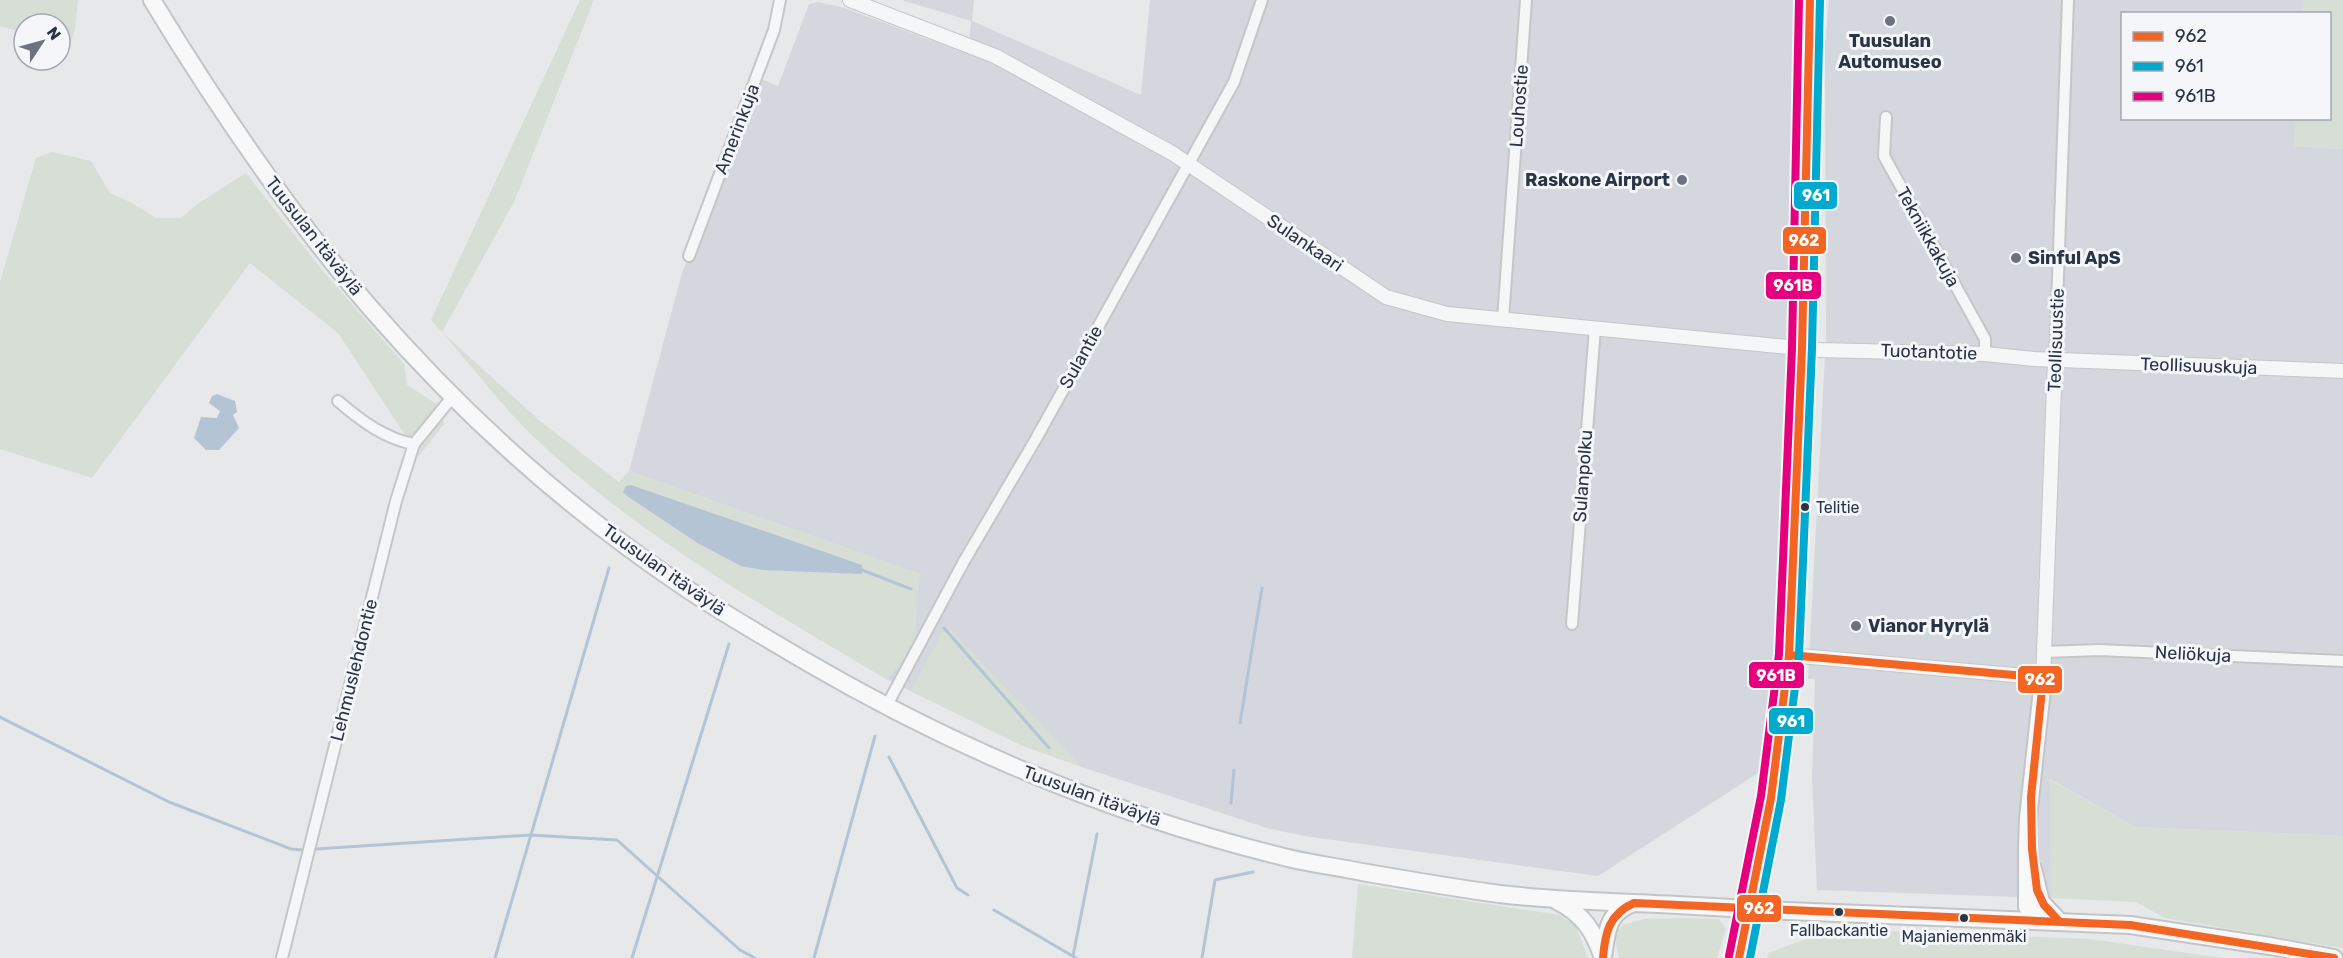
<svg xmlns="http://www.w3.org/2000/svg" width="2343" height="958" font-family="Rubik,sans-serif">
	<style>
		.built { fill: #d4d7dd }
		.green { fill: #d6ded6 }
		.water { fill: #b4c4d5 }
		.lines { fill: none; stroke-linecap: round; stroke-linejoin: round }
		.stream { stroke: #b4c4d5; stroke-width: 3 }
		.minor-casing { stroke: #c4c6c8; stroke-width: 14 }
		.tertiary-casing { stroke: #c4c6c8; stroke-width: 16 }
		.primary-casing { stroke: #c2c5c8; stroke-width: 20 }
		.minor { stroke: #f5f6f7; stroke-width: 10 }
		.tertiary { stroke: #f5f6f7; stroke-width: 14 }
		.primary { stroke: #f8f8f8; stroke-width: 16 }
		.primary-bridge-casing { stroke: #c2c5c8; stroke-width: 20; stroke-linecap: butt }
		.primary-bridge { stroke: #f8f8f8; stroke-width: 16 }
		.bus-1-casing { stroke: #f4f6f9; stroke-width: 12 }
		.bus-2-casing { stroke: #f4f6f9; stroke-width: 12 }
		.bus-3-casing { stroke: #f4f6f9; stroke-width: 12 }
		.bus-1 { stroke: #f26522; stroke-width: 8 }
		.bus-2 { stroke: #00a9ce; stroke-width: 8 }
		.bus-3 { stroke: #e5007d; stroke-width: 8 }
		.poi-dot { fill: #6c737f; stroke: #f4f6f9; stroke-width: 2 }
		.bus-dot { fill: #2b3445; stroke: #f4f6f9; stroke-width: 2 }
		.labels { text-anchor: middle; stroke-width: 6; stroke-linejoin: round; paint-order: stroke }
		.bus-label { font-size: 16px; fill: #2b3445; stroke: #f4f6f9 }
		.poi-label { font-size: 18px; font-weight: bold; fill: #2b3445; stroke: #f4f6f9; text-anchor: start }
		.street-label { font-size: 18px; fill: #2b3445; stroke: #f4f6f9 }
		.line-badge { stroke: #f4f6f9; stroke-width: 2 }
		.badge-label { font-size: 16px; text-anchor: middle; font-weight: bold; fill: #fff }
	</style>
	<rect width="100%" height="100%" fill="#e6e8ea"/>
	<g class="built">
		<polygon points="902,0 974,0 972,21 1141,95 1150,0 1796,0 1790,324 1791,365 1790,487 1763,770 1598,876 1311,837 1270,829 1082,767 1021,745 886,679 907,655 920,574 629,471 682,273 763,80 778,86 809,4 818,2 844,8 968,54 971,21"/>
		<polygon points="1829,0 2303,0 2302,13 2122,14 2122,118 2296,119 2295,146 2343,149 2343,836 2135,827 2050,779 2051,898 1817,890 1812,778 1815,679 1808,679 1826,337 1825,46"/>
	</g>
	<g class="green">
		<polygon points="0,0 78,0 75,30 68,48 60,45 60,24 24,24 24,33 0,26"/>
		<path d="M580,0H594L514,202L442,332L540,421L619,482L629,471L921,574L917,588L916,640L907,655L886,679C764,607 641,537 537,440C498,403 467,359 431,320Z"/>
		<polygon points="2303,0 2343,0 2343,149 2294,146 2296,119 2330,118 2330,14 2302,13"/>
		<polygon points="52,152 91,161 110,193 132,203 156,218 181,218 196,205 246,173 322,270 404,364 407,385 438,405 444,424 419,456 338,333 250,263 92,478 0,449 0,282 36,158"/>
		<polygon points="946,625 1082,767 1021,745 911,691"/>
		<polygon points="2049,779 2135,827 2343,836 2343,948 2165,918 2136,902 2051,898"/>
		<polygon points="1358,884 1559,915 1576,926 1588,958 1352,958"/>
		<polygon points="1682,918 1719,919 1726,929 1717,958 1619,958 1614,935 1623,925 1644,919"/>
		<polygon points="1834,929 2090,939 2222,958 1767,958 1768,953"/>
	</g>
	<g class="water">
		<polygon points="217,394 235,401 237,412 233,415 239,428 219,450 206,450 194,438 201,417 217,418 220,411 209,403 212,396"/>
		<polygon points="631,485 862,565 862,574 763,570 741,566 699,544 627,496 623,492 626,486"/>
	</g>
	<g class="lines">
		<g class="stream">
			<polyline points="862,570 911,589"/>
			<polyline points="944,628 1049,748"/>
			<polyline points="0,717 169,802 291,849 303,850"/>
			<polyline points="1240,723 1262,588"/>
			<polyline points="889,757 957,888 968,895"/>
			<polyline points="1231,803 1234,770"/>
			<polyline points="316,849 530,835 617,840 740,950 755,958"/>
			<polyline points="994,910 1076,958"/>
			<polyline points="1073,956 1097,834"/>
			<polyline points="495,958 609,568"/>
			<polyline points="632,958 729,644"/>
			<polyline points="814,958 875,736"/>
			<polyline points="1202,958 1215,880 1253,872"/>
		</g>
		<g class="minor-casing">
			<g id="minor">
				<polyline points="1886,117 1884,156 1985,339 1985,354"/>
				<polyline points="689,256 774,30 780,0"/>
				<polyline points="1503,319 1526,0"/>
				<polyline points="2055,360 2068,0"/>
				<path d="M338,401C360,420 385,439 414,444"/>
				<polyline points="1572,624 1595,328"/>
				<polyline points="2044,652 2099,650 2343,661"/>
				<polyline points="886,707 963,563 1037,437 1234,82 1262,0"/>
				<polyline points="282,958 396,501 414,444 453,396"/>
			</g>
		</g>
		<g class="tertiary-casing">
			<g id="tertiary">
				<polyline points="850,0 995,56 1172,153 1386,297 1447,314 1819,350 1985,354 2034,359 2343,371"/>
				<polyline points="1789,655 2025,676 2043,680 2055,360"/>
				<polyline points="1739,958 1771,798 1789,655 1802,348 1810,0"/>
			</g>
		</g>
		<g class="primary-casing">
			<g id="primary">
				<path d="M152,0C217,107 286,209 367,304C460,412 569,510 687,589C726,615 766,638 807,662C958,750 1118,817 1288,858C1313,864 1337,867 1362,872C1408,880 1454,888 1500,894C1559,901 1618,902 1677,905"/>
				<polyline points="2033,869 2041,902 2059,921"/>
				<path d="M1557,901C1583,914 1594,931 1603,958"/>
				<polyline points="1787,911 2130,925 2270,946 2334,958"/>
				<polyline points="2036,920 2027,907 2027,849 2028,818 2043,680"/>
				<path d="M1603,956C1607,931 1607,912 1634,903"/>
			</g>
		</g>
		<use href="#minor" class="minor"/>
		<use href="#tertiary" class="tertiary"/>
		<use href="#primary" class="primary"/>
		<g class="primary-bridge-casing">
			<polyline id="primary-bridge" points="1677,905 1787,911"/>
		</g>
		<use href="#primary-bridge" class="primary-bridge"/>
		<g class="bus-1-casing">
			<g id="bus-1">
				<polyline points="1789,655 2025,676 2043,680 2031,797 2032,849 2037,890 2044,905 2059,921"/>
				<path d="M1603,958C1605,933 1609,914 1634,903L2130,925L2334,958"/>
				<polyline points="1739,958 1771,798 1789,655 1802,348 1810,0"/>
			</g>
		</g>
		<g class="bus-2-casing">
			<polyline id="bus-2" points="1750,958 1781,800 1799,655 1812,348 1820,0"/>
		</g>
		<g class="bus-3-casing">
			<polyline id="bus-3" points="1729,956 1761,796 1779,654 1792,348 1799,0"/>
		</g>
		<use href="#bus-1" class="bus-1"/>
		<use href="#bus-2" class="bus-2"/>
		<use href="#bus-3" class="bus-3"/>
	</g>
	<g class="poi-dot">
		<circle cx="1890" cy="21" r="6"/>
		<circle cx="1682" cy="180" r="6"/>
		<circle cx="2016" cy="258" r="6"/>
		<circle cx="1856" cy="626" r="6"/>
	</g>
	<g class="bus-dot">
		<circle cx="1805" cy="507" r="5"/>
		<circle cx="1839" cy="912" r="5"/>
		<circle cx="1964" cy="918" r="5"/>
	</g>
	<g class="labels">
		<g class="bus-label">
			<text x="1816" y="513" text-anchor="start">Telitie</text>
			<text x="1839" y="936">Fallbackantie</text>
			<text x="1964" y="942">Majaniemenmäki</text>
		</g>
		<g class="poi-label">
			<text x="1890" y="47" text-anchor="middle">Tuusulan<tspan x="1890" dy="21">Automuseo</tspan></text>
			<text x="1670" y="186" text-anchor="end">Raskone Airport</text>
			<text x="2028" y="264">Sinful ApS</text>
			<text x="1868" y="632">Vianor Hyrylä</text>
		</g>
		<g class="street-label">
			<text transform="translate(1519 106) rotate(-86)" y="6">Louhostie</text>
			<text transform="translate(737 129) rotate(-69)" y="6">Amerinkuja</text>
			<text transform="translate(314 236) rotate(52)" y="6">Tuusulan itäväylä</text>
			<text transform="translate(1928 237) rotate(61)" y="6">Tekniikkakuja</text>
			<text transform="translate(1305 243) rotate(34)" y="6">Sulankaari</text>
			<text transform="translate(2056 340) rotate(-88)" y="6">Teollisuustie</text>
			<text transform="translate(1929 352) rotate(2)" y="6">Tuotantotie</text>
			<text transform="translate(1081 357) rotate(-61)" y="6">Sulantie</text>
			<text transform="translate(2199 366) rotate(2)" y="6">Teollisuuskuja</text>
			<text transform="translate(1583 476) rotate(-86)" y="6">Sulanpolku</text>
			<text transform="translate(664 570) rotate(35)" y="6">Tuusulan itäväylä</text>
			<text transform="translate(2193 654) rotate(3)" y="6">Neliökuja</text>
			<text transform="translate(354 670) rotate(-76)" y="6">Lehmuslehdontie</text>
			<text transform="translate(1092 796) rotate(20)" y="6">Tuusulan itäväylä</text>
		</g>
	</g>
	<g class="line-badge">
		<rect x="1793" y="181" width="45" height="29" rx="6" fill="#00a9ce"/>
		<rect x="1782" y="226" width="45" height="29" rx="6" fill="#f26522"/>
		<rect x="1765" y="271" width="57" height="29" rx="6" fill="#e5007d"/>
		<rect x="1748" y="661" width="57" height="28" rx="6" fill="#e5007d"/>
		<rect x="2017" y="665" width="46" height="29" rx="6" fill="#f26522"/>
		<rect x="1768" y="707" width="46" height="28" rx="6" fill="#00a9ce"/>
		<rect x="1736" y="894" width="46" height="29" rx="6" fill="#f26522"/>
	</g>
	<g class="badge-label">
		<text x="1816" y="201">961</text>
		<text x="1804" y="246">962</text>
		<text x="1793" y="291">961B</text>
		<text x="1776" y="681">961B</text>
		<text x="2040" y="685">962</text>
		<text x="1791" y="727">961</text>
		<text x="1759" y="914">962</text>
	</g>
	<rect x="2121" y="12" width="210" height="108" fill="#f4f6f9" stroke="#a4a8b1" stroke-width="1.5"/>
	<rect x="2133" y="32" width="30" height="9" fill="#f26522" stroke="#a4a8b1" stroke-width="1.5"/>
	<text x="2175" y="42" font-size="18" fill="#2b3445">962</text>
	<rect x="2133" y="62" width="30" height="9" fill="#00a9ce" stroke="#a4a8b1" stroke-width="1.5"/>
	<text x="2175" y="72" font-size="18" fill="#2b3445">961</text>
	<rect x="2133" y="92" width="30" height="9" fill="#e5007d" stroke="#a4a8b1" stroke-width="1.5"/>
	<text x="2175" y="102" font-size="18" fill="#2b3445">961B</text>
	<g transform="translate(42 42) rotate(54)"><circle r="28" fill="#f4f6f9" stroke="#a4a8b1" stroke-width="1.5"/>
	<path d="M0-4.5L10 22L0 15L-10 22Z" fill="#6c737f"/>
	<text y="-9" font-size="16" font-weight="bold" text-anchor="middle" fill="#2b3445">N</text>
	</g>
</svg>
